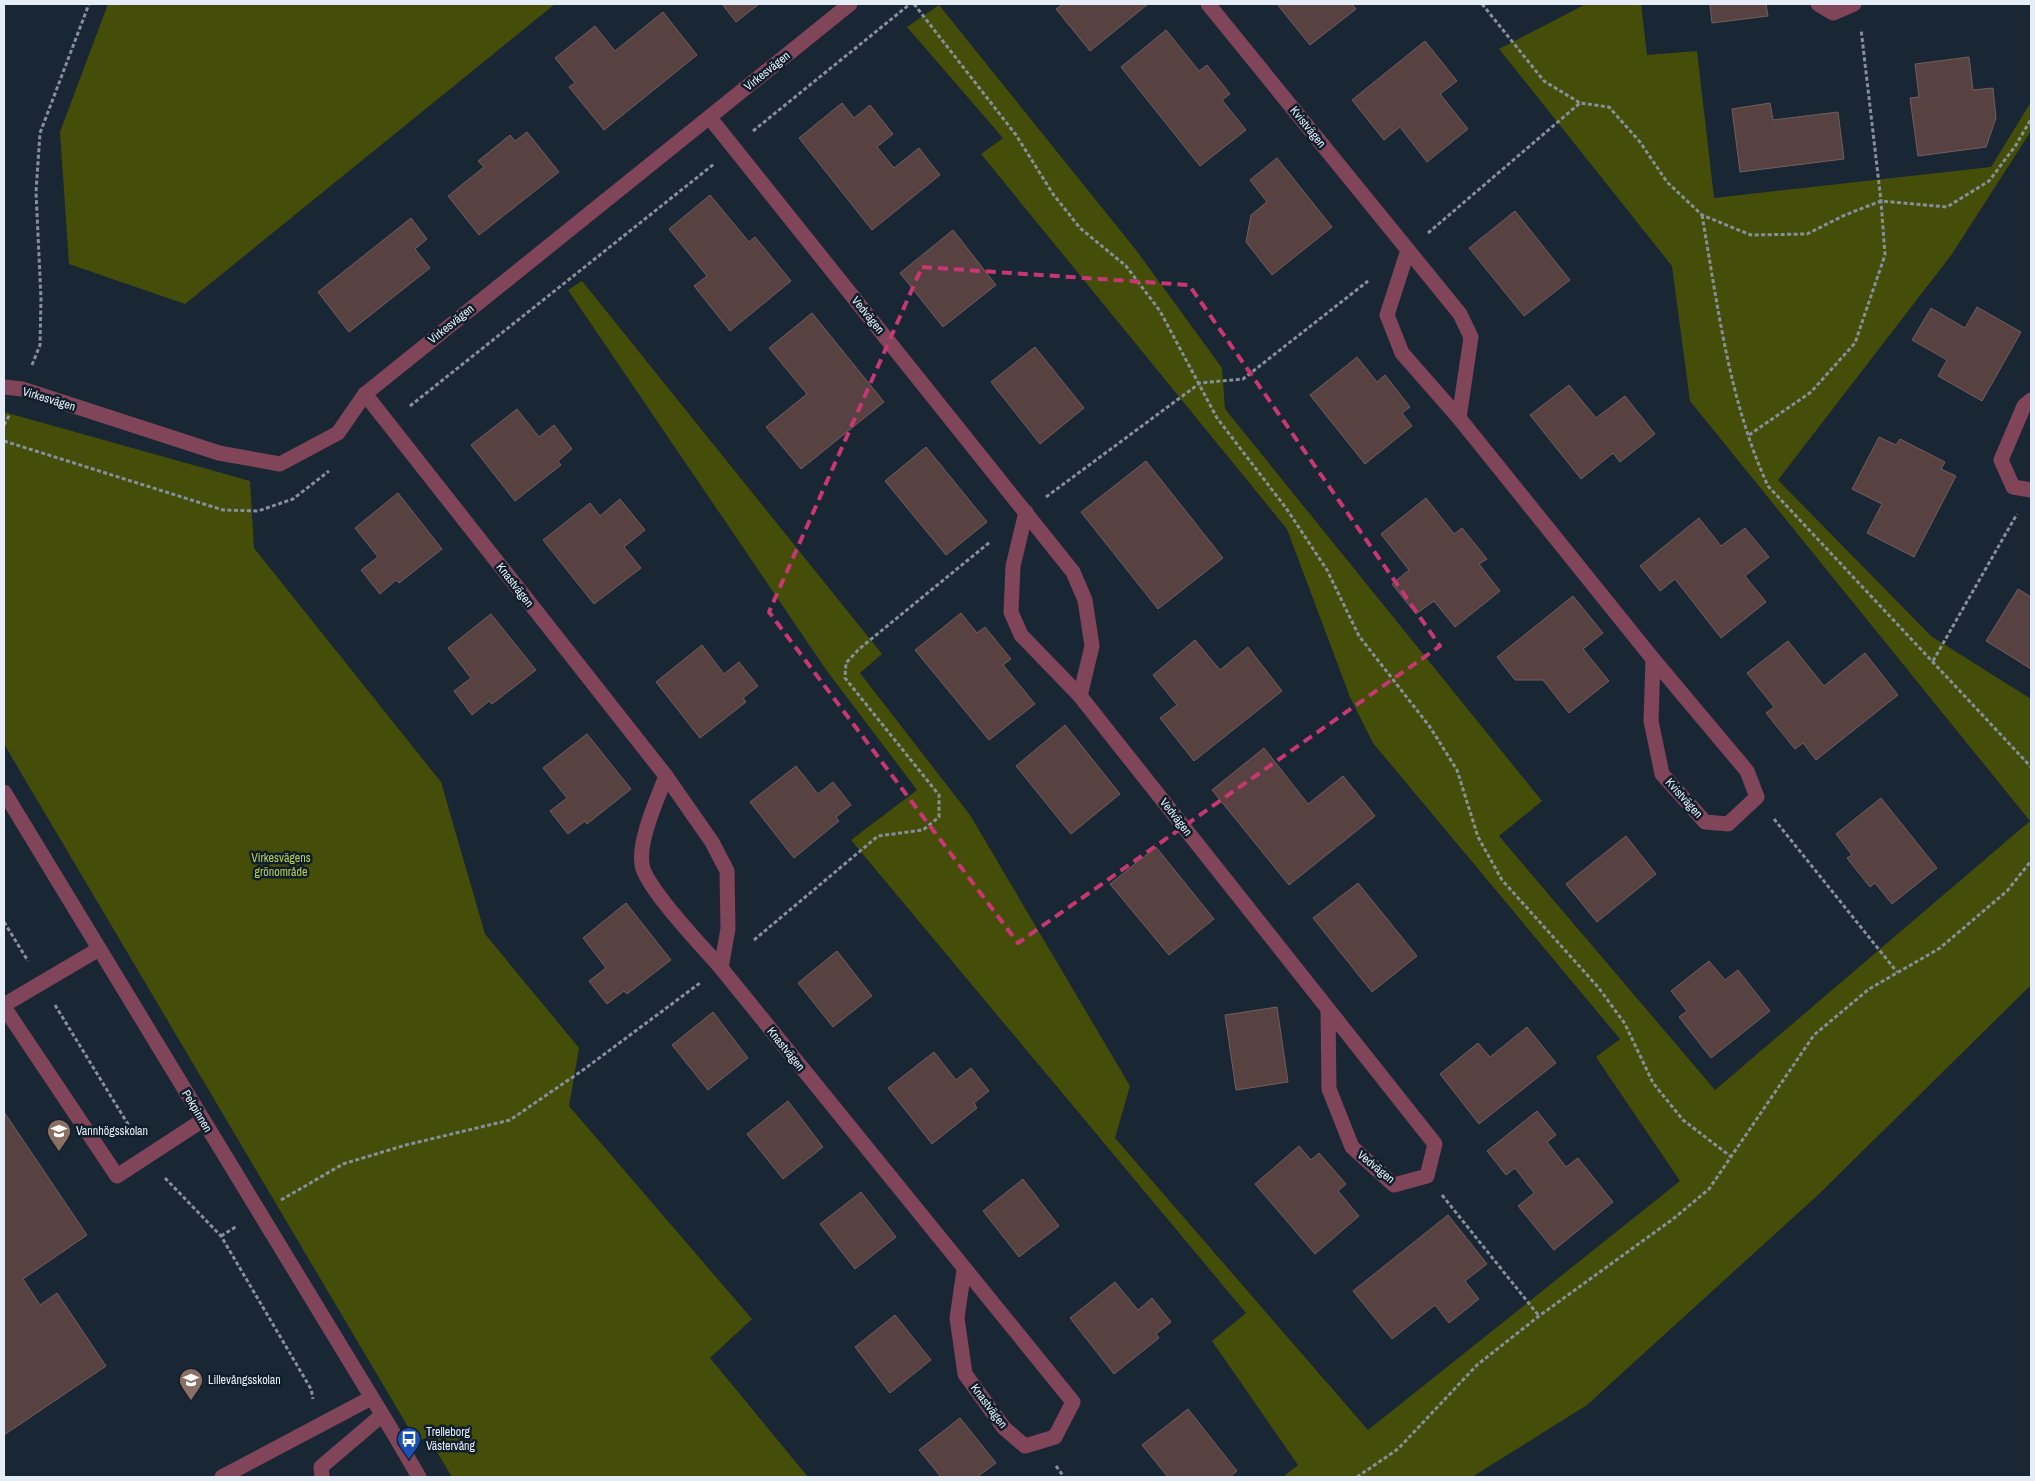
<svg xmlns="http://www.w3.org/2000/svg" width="2035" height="1481" font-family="'Archivo Narrow',sans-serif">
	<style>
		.green { fill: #444e09 }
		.building { fill: #584141; stroke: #755d5c }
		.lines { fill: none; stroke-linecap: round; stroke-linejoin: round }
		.path { stroke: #85909b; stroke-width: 3; stroke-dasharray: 4 2.5; stroke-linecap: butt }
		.service { stroke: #804558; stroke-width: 15 }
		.minor { stroke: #804558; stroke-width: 15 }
		.marked { fill: none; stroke: #c73872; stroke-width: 4; stroke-dasharray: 10 6; stroke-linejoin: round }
		.labels { text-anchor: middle; stroke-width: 5; stroke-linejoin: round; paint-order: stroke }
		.street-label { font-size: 12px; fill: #e5eef7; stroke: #101d2a }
		.park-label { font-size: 12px; fill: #b9cf4c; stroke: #101d2a }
		.poi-label { font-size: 12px; fill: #e5eef7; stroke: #101d2a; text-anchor: start }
	</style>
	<rect width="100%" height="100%" fill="#192634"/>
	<g class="green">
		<polygon points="108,4 555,4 185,304 69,264 60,132"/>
		<polygon points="1586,4 1641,4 1647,55 1697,51 1714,198 1991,167 2031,102 2031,131 1952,254 1778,480 1931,636 2031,699 2031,985 1819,1194 1587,1405 1472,1477 1283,1477 1298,1465 1212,1341 1246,1313 851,840 917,790 827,671 568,290 582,281 882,654 860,673 970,815 1130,1086 1115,1138 1368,1430 1680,1181 1596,1057 1620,1039 1373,743 1350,697 1287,529 981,154 1003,138 907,27 939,5 1136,250 1222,368 1225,409 1542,801 1499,836 1715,1090 2030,821 1690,401 1672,266 1499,49"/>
		<polygon points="4,412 250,481 254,548 441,782 485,934 579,1048 569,1106 752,1319 710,1358 808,1477 452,1477 428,1437 417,1442 4,744"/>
	</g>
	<g class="building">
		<polygon points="722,4 759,4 736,22"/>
		<polygon points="1063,4 1148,4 1090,51 1056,9"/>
		<polygon points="1277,4 1352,4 1356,9 1310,45"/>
		<polygon points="1710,4 1766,4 1768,16 1712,23"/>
		<polygon points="663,12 697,55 604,130 569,87 575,83 555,58 595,26 615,51"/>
		<polygon points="1166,30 1199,71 1207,65 1230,94 1222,100 1246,130 1200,166 1121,67"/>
		<polygon points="1425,41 1457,81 1440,94 1468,129 1427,162 1400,127 1384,140 1352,100"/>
		<polygon points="1969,57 1973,90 1993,88 1996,118 1986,147 1918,156 1910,98 1919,97 1915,64"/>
		<polygon points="842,103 854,118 870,105 893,134 877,147 894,168 919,148 940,175 872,230 799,138"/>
		<polygon points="1770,103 1773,120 1838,112 1844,159 1740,172 1732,109"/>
		<polygon points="527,132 559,172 479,235 448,196 484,167 478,161 510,135 515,141"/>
		<polygon points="1277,158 1332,227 1272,275 1246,242 1251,215 1267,202 1250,180"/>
		<polygon points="710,195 749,242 755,237 791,281 730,331 694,286 707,276 669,229"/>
		<polygon points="1515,211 1570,280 1524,316 1469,248"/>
		<polygon points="411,218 427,239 415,249 430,268 349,332 318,292"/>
		<polygon points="953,230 996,285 943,327 900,273"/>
		<polygon points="1977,307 2021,332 1982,401 1938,376 1947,360 1912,340 1931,308 1965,328"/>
		<polygon points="812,313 884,402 801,469 766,427 807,394 769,348"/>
		<polygon points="1035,347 1084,408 1040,444 991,382"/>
		<polygon points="1357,357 1377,382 1385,375 1410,407 1402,413 1412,426 1365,464 1310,395"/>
		<polygon points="1569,385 1596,418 1625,396 1655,434 1620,462 1613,453 1581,479 1530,415"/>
		<polygon points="517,409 539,437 554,425 572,449 558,461 561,465 515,501 471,445"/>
		<polygon points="1879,437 1896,445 1900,439 1945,462 1941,469 1956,476 1914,557 1867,533 1882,504 1852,489"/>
		<polygon points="926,447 987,522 946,555 885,481"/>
		<polygon points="1146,461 1223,558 1158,609 1081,512"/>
		<polygon points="398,493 442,549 399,583 396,580 380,594 361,570 378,557 355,528"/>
		<polygon points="1426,498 1454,534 1462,528 1487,559 1479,564 1500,591 1455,627 1434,601 1416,614 1392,584 1409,570 1381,534"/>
		<polygon points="620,499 645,530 624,547 641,568 594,604 543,540 590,503 600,516"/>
		<polygon points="1699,518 1721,546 1745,528 1769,557 1745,576 1766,602 1721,638 1675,579 1660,591 1640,566"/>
		<polygon points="2018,589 2031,597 2031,669 1986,641"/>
		<polygon points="1573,596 1603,633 1583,649 1609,681 1569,713 1543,680 1515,680 1497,657"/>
		<polygon points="961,613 977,633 985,627 1011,659 1003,665 1035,704 989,740 915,650"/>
		<polygon points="491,614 536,670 492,704 489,701 472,715 454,691 471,678 448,648"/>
		<polygon points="1195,640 1220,670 1248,647 1282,691 1194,761 1160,718 1177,705 1153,675"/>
		<polygon points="1788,641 1824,686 1865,653 1898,695 1816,760 1803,743 1795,749 1766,713 1774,707 1747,673"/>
		<polygon points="702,645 724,674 739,662 758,686 743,698 746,702 700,738 656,682"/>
		<polygon points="1065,725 1120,794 1071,834 1016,766"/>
		<polygon points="587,734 631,789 587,824 585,821 568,834 550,811 567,798 543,768"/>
		<polygon points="1264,748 1308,804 1343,776 1375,816 1289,885 1212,790"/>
		<polygon points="796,766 818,794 833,782 851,805 836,817 839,821 794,858 750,802"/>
		<polygon points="1881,798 1937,868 1892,904 1875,883 1870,887 1847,858 1852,855 1836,834"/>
		<polygon points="1626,836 1656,874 1597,922 1566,884"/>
		<polygon points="1156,847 1214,919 1169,955 1110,884"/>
		<polygon points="1358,883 1417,956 1372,992 1313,918"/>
		<polygon points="626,903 671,960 627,994 624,991 607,1004 589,981 606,968 583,938"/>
		<polygon points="837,951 872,996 833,1027 798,983"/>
		<polygon points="1709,961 1725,980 1738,970 1770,1011 1711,1058 1679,1017 1687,1011 1671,991"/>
		<polygon points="1277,1007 1288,1082 1236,1090 1225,1015"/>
		<polygon points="713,1012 748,1058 708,1090 672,1045"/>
		<polygon points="1527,1027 1556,1063 1479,1124 1440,1074 1478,1043 1490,1057"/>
		<polygon points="934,1052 956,1080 971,1068 989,1091 974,1103 977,1108 932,1144 888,1088"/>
		<polygon points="788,1101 823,1147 783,1179 747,1134"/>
		<polygon points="1537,1111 1556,1135 1547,1142 1566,1167 1578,1158 1613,1202 1554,1250 1518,1206 1534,1193 1515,1168 1506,1175 1487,1151"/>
		<polygon points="4,1112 87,1235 23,1279 40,1305 57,1293 106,1366 4,1435"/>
		<polygon points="1299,1146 1311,1160 1319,1153 1346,1184 1338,1191 1359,1216 1315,1254 1255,1184"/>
		<polygon points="1023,1179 1059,1226 1019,1257 983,1211"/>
		<polygon points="861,1192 896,1237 855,1269 820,1224"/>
		<polygon points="1448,1215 1487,1264 1465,1281 1479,1299 1449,1323 1435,1305 1392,1339 1353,1291"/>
		<polygon points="1115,1282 1138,1310 1152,1298 1171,1322 1156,1334 1159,1338 1114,1374 1070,1318"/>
		<polygon points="895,1315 931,1360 890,1393 855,1347"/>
		<polygon points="1188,1409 1237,1471 1230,1477 1168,1477 1142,1445"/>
		<polygon points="960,1418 996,1463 977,1477 941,1477 919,1450"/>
	</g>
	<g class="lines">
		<g class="path">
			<polyline points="914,4 1016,135 1053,194 1080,228 1126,266 1160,311 1217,418 1286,508 1327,570 1359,636 1430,727 1457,770 1478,837 1502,880 1598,987 1625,1024 1653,1083 1683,1120 1730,1156"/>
			<polyline points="1482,4 1544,81 1580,103"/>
			<polyline points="753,131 910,4"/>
			<path d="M1702,215C1718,307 1729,401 1768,486L2031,767"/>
			<polyline points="1428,233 1580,103 1609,107 1640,142 1667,182 1702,215 1751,235 1807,234 1845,215 1881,201 1947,207 1989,181 2016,145 2031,119"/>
			<polyline points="32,365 40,345 41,299 36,192 40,133 89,4"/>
			<polyline points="410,406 714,164"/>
			<polyline points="4,425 10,414"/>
			<polyline points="1749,435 1811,392 1855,343 1885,255 1881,201 1861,29"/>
			<polyline points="4,441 223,510 258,511 293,499 329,471"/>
			<polyline points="1046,497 1200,383 1243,379 1368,281"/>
			<polyline points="1933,661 2017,514"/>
			<polyline points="1774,819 1897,972"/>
			<polyline points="4,922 28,961"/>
			<polyline points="754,940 878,836 923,830 939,817 939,795 845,678 846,663 859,649 990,542"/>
			<polyline points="55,1005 134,1134"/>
			<polyline points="165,1178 221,1236 311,1389 313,1399"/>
			<polyline points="1442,1195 1539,1316"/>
			<polyline points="281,1200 343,1164 406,1145 510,1120 583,1070 700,983"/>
			<polyline points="221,1236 237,1226"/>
			<polyline points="1056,1466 1064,1477"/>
			<polyline points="1357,1477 1398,1449 1477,1365 1539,1316 1673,1219 1709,1189 1814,1035 1869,989 1940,948 2007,891 2031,861"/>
		</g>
		<g class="service">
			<polyline points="4,1005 99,949"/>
			<polyline points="4,1007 117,1176 203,1120"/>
			<polyline points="391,1429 419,1477"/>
			<polyline points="222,1477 371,1398"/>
			<polyline points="322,1477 321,1467 382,1415"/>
		</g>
		<g class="minor">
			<polyline points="1208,4 1460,314 1471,337 1459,418 1653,659 1747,771 1757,797 1728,824 1705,822 1662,774 1651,721 1653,659"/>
			<polyline points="1818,4 1833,13 1854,4"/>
			<polyline points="710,118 1073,572 1085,600 1092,646 1080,696 1435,1144 1427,1176 1394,1185 1352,1147 1329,1089 1328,1009"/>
			<polyline points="1408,250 1387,315 1402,353 1459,418"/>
			<polyline points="4,387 22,389 219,453 280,464 338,433 365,394 850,4"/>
			<polyline points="365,394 666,776 712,842 727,871 728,929 721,968 1073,1402 1055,1437 1025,1446 1004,1428 965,1374 957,1318 964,1270"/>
			<polyline points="2031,400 2024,406 2001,460 2013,487 2031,490"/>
			<polyline points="1026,512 1013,566 1011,612 1021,635 1080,696"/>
			<path d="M666,776C657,800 638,840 642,865C646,888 703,947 721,968"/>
			<polyline points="4,792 391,1429"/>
		</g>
	</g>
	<path class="marked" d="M922,267L1189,285L1440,646L1018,943L769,612Z"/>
	<defs>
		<g id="school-pin" transform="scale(1.25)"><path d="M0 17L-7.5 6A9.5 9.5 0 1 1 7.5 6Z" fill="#8d6e63" stroke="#101d2a"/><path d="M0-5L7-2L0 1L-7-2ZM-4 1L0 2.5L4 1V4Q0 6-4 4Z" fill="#fff"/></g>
		<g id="bus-pin" transform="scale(1.25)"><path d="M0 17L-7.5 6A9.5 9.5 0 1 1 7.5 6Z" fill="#1a4fb4" stroke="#101d2a"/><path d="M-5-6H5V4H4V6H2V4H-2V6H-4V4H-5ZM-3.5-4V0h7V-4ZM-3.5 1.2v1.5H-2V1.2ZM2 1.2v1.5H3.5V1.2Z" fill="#fff"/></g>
	</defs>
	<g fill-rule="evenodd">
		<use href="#school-pin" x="59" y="1131"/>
		<use href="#school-pin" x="191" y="1380"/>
		<use href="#bus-pin" x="409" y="1439"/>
	</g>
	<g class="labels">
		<g class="street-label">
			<text transform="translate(767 71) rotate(-39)" y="4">Virkesvägen</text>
			<text transform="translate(1308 127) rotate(51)" y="4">Kvistvägen</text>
			<text transform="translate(868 315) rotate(51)" y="4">Vedvägen</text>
			<text transform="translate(451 324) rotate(-39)" y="4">Virkesvägen</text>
			<text transform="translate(49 399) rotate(17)" y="4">Virkesvägen</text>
			<text transform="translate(515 585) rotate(52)" y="4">Knastvägen</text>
			<text transform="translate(1684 798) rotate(48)" y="4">Kvistvägen</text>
			<text transform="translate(1176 817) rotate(52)" y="4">Vedvägen</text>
			<text transform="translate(786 1049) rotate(51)" y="4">Knastvägen</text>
			<text transform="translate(197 1111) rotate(59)" y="4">Pekpinnen</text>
			<text transform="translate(1376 1167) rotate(39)" y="4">Vedvägen</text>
			<text transform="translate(989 1406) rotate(53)" y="4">Knastvägen</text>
		</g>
		<g class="park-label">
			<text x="281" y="862">Virkesvägens<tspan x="281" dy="14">grönområde</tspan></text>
		</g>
		<g class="poi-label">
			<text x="76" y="1135">Vannhögsskolan</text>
			<text x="208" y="1384">Lillevångsskolan</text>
			<text x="426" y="1436">Trelleborg<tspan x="426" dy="14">Västervång</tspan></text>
		</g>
	</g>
	<rect width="2035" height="1481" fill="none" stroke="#e5eef7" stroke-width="10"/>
</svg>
